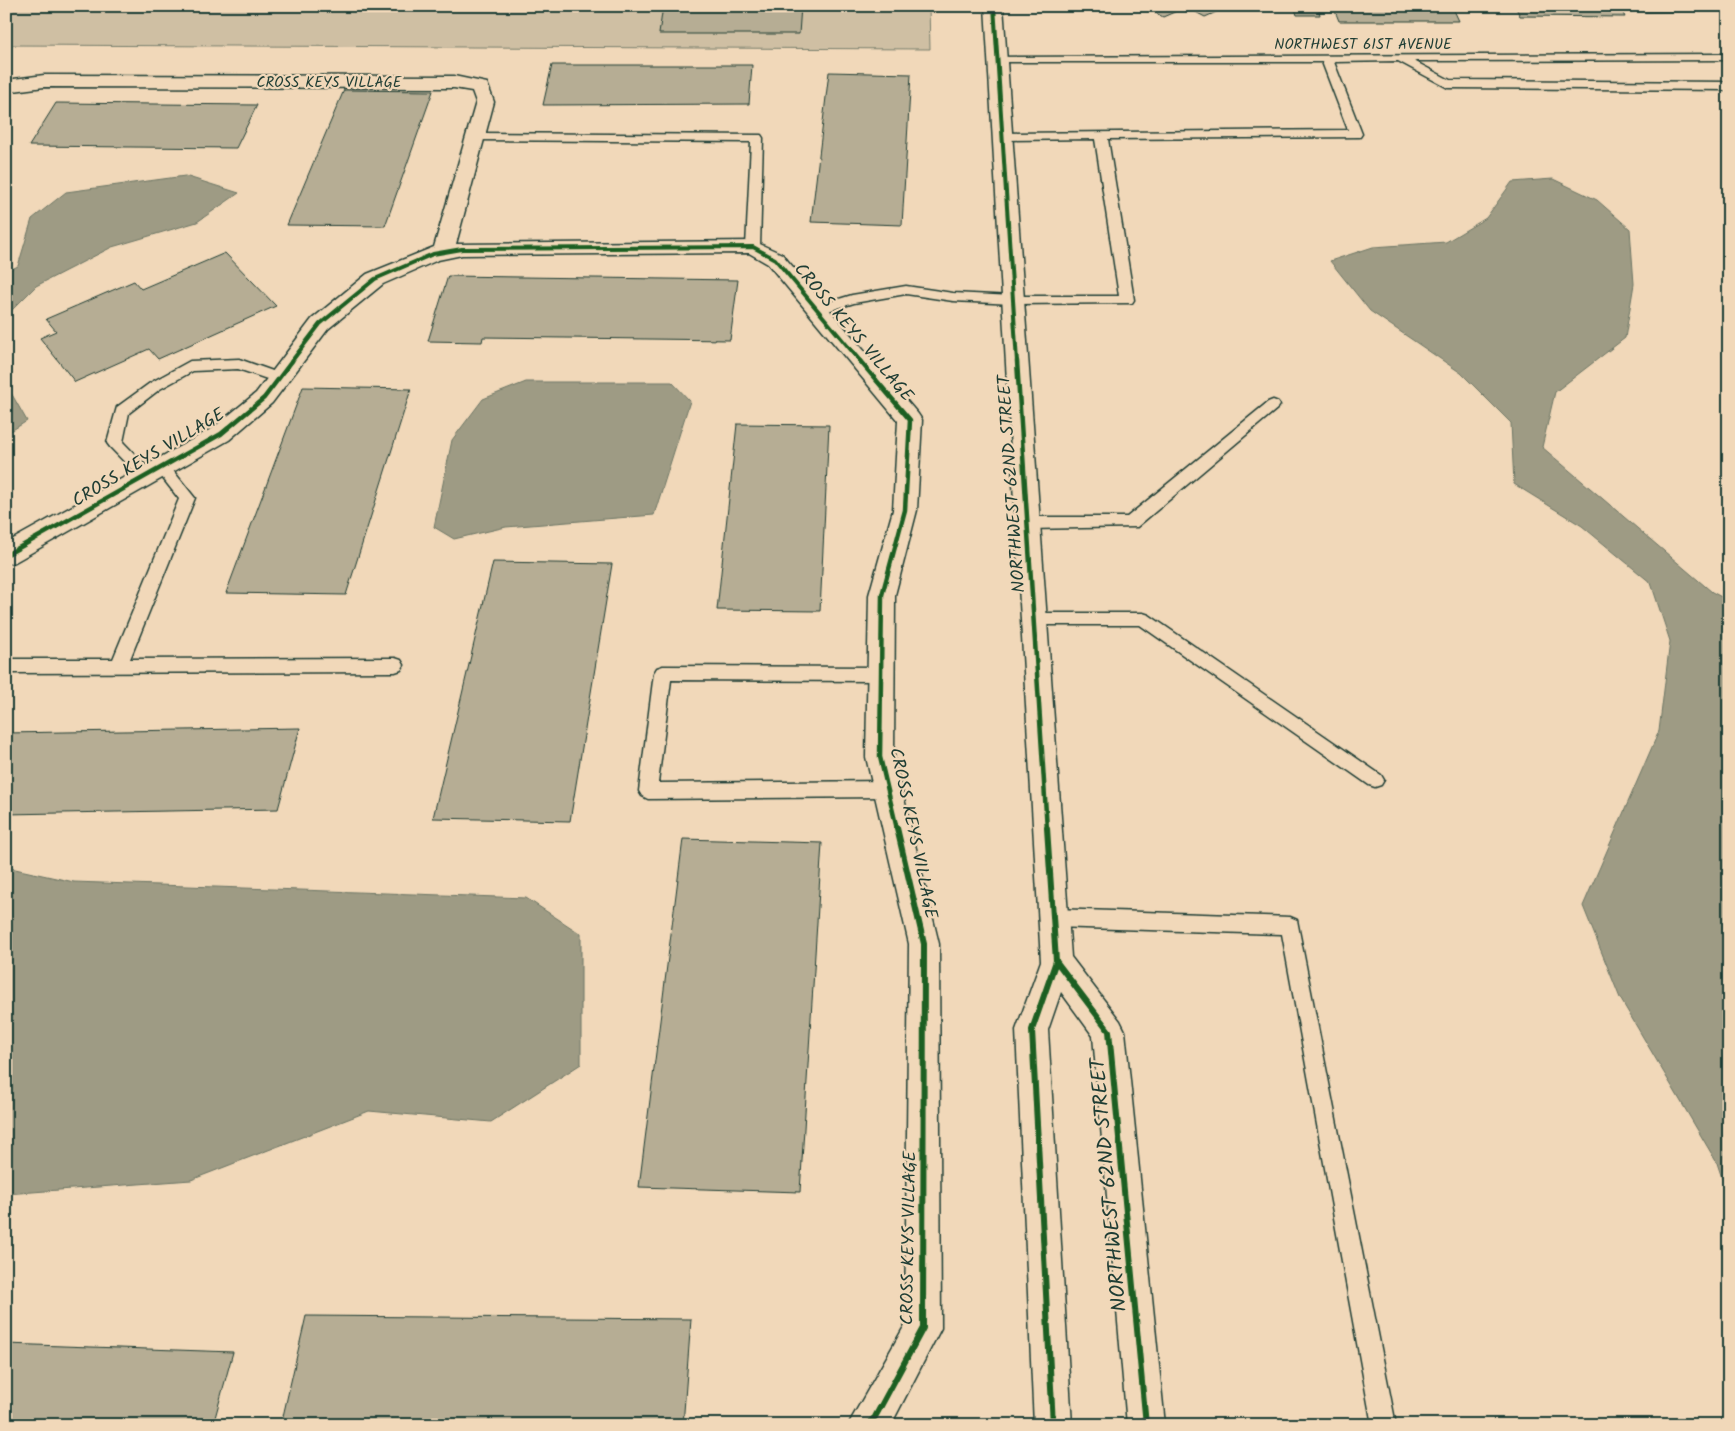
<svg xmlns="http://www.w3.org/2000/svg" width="1735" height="1431" font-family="Kalam,sans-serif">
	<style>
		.green { fill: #cfbfa3; stroke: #777e6c }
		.water { fill: #9e9b84; stroke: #6b7564 }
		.building { fill: #b6ad94; stroke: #1f3d34 }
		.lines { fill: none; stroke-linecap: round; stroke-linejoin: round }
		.service-casing { stroke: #1f3d34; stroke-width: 3 }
		.minor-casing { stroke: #1f3d34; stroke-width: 3 }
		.tertiary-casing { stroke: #1f3d34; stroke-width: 3 }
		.service { fill: #f1d8b9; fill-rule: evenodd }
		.minor { fill: #f1d8b9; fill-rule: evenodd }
		.tertiary { fill: #f1d8b9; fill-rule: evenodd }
		.cycleway-far2-casing { stroke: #f1d8b9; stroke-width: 6 }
		.cycleway-far1-casing { stroke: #f1d8b9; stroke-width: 8 }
		.cycleway-casing { stroke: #f1d8b9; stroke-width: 9 }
		.cycleway-far2 { stroke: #1b5e20; stroke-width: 4 }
		.cycleway-far1 { stroke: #1b5e20; stroke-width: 4.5 }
		.cycleway { stroke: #1b5e20; stroke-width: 6 }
		.labels { text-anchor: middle; stroke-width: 4.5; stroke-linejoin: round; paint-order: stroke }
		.far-street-label { font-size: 15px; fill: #1f3d34; stroke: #f1d8b9 }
		.street-label { font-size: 18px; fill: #1f3d34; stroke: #f1d8b9 }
		.near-street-label { font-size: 21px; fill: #1f3d34; stroke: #f1d8b9 }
	</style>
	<rect width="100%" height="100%" fill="#f1d8b9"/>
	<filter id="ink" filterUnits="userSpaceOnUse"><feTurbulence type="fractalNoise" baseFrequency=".02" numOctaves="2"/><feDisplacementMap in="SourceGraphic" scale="10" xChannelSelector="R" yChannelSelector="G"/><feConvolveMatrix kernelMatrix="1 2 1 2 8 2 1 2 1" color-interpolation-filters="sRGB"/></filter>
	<g filter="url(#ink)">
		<polygon class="green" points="6,6 929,6 930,49 6,45"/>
		<g class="water">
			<polygon points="185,176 239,193 197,222 112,247 36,286 6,316 6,272 18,266 32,219 66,192"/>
			<polygon points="1553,179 1597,200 1630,229 1634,284 1625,338 1555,392 1542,447 1712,592 1729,601 1729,1199 1717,1163 1620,998 1583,906 1659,731 1670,641 1651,583 1582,526 1514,484 1511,423 1461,373 1370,311 1330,261 1373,247 1446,242 1486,218 1512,182"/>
			<polygon points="526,382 672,382 690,401 654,515 506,527 454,539 434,527 452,440 483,399"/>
			<polygon points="6,384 27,421 6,434"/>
			<polygon points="6,867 74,882 526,898 581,934 581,1064 491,1122 369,1111 191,1180 6,1194"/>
		</g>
		<g class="building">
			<polygon points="663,6 801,6 799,34 659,34"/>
			<polygon points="1144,6 1230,6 1205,17 1186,7 1163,17"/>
			<polygon points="1294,6 1452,6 1459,21 1339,21 1335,11 1319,11 1320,15 1297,15"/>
			<polygon points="1515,6 1619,6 1625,17 1520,16"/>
			<polygon points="1642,6 1719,6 1722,11 1645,12"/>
			<polygon points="552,65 752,65 749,104 543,105"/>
			<polygon points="829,72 911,74 902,225 811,222"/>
			<polygon points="344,90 433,91 385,226 287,225"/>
			<polygon points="56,103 257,105 236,148 29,146"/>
			<polygon points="225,253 276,306 158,359 149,349 75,382 40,338 56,331 46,319 134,281 141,289"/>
			<polygon points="448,276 738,280 730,340 483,337 482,342 428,341"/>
			<polygon points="303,387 411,389 346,595 226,593"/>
			<polygon points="737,424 829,425 820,611 717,610"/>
			<polygon points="493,562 612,564 570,821 433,818"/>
			<polygon points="300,728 278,809 6,814 6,733"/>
			<polygon points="683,839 822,843 800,1192 639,1187"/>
			<polygon points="306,1316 691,1319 683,1425 281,1425"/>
			<polygon points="6,1344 233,1352 213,1425 6,1425"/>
		</g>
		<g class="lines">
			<g class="service-casing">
				<g id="service">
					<polygon points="1729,54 1729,60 1414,61 1450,80 1729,82 1729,90 1448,88 1398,61 1334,62 1362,134 1360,137 1108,139 1134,300 1132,303 1013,304 953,301 906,294 854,303 818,314 811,310 813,307 852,295 906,286 953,293 1013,296 1119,296 1095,139 1002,140 996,136 998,133 1348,130 1322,62 997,62 991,59 993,57"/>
					<polygon points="475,133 761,135 763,138 760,247 753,251 746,247 751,142 471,140 469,137 471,134"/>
					<polygon points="239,359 284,375 286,378 279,383 238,369 193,371 160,389 129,413 123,442 152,472 155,476 152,480 142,480 110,447 107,443 117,407 150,383 190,361"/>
					<polygon points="1273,400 1278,402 1280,405 1278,408 1137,527 1028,529 1022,527 1020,523 1022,519 1028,517 1127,517 1268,402"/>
					<polygon points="162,462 167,463 195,498 130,659 395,658 401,660 404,665 401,670 395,672 6,673 6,659 113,659 179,499 154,467 157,463"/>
					<polygon points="1033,613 1143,613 1149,615 1381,775 1384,780 1381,785 1375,787 1369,785 1140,625 1033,625 1027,623 1025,619 1027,615"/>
					<polygon points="663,666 881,667 887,669 890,674 887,679 881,681 671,680 658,783 888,781 894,784 897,789 894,794 888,797 648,799 642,796 639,791 654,673 657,668"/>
					<polygon points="1053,909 1290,917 1297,920 1396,1425 1372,1425 1282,934 1053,927 1046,924 1043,918 1046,912"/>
				</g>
			</g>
			<g class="minor-casing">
				<polygon id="minor" points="44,75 454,76 487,83 494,102 456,244 753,241 782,254 918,414 922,420 917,510 895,595 894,757 939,944 941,1328 891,1425 848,1425 905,1325 909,944 866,757 869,595 893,510 898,421 768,264 749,253 462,255 438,260 383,284 328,329 272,403 229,440 15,562 6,564 6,543 213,428 256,393 312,319 367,274 434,247 476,102 472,91 454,88 44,87 6,92 6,80"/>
			</g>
			<g class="tertiary-casing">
				<polygon id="tertiary" points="985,6 1003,6 1071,957 1120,1021 1125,1031 1165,1425 1127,1425 1093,1036 1061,992 1048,1030 1072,1425 1034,1425 1016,1030 1041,961"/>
			</g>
			<use href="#service" class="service"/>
			<use href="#minor" class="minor"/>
			<use href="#tertiary" class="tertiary"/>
			<g class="cycleway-far2-casing">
				<g id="cycleway-far2">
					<polyline points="994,6 1017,362"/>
					<polyline points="291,362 320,324 375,279 433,254 462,249 753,247 775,259 861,362"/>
				</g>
			</g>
			<g class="cycleway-far1-casing">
				<g id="cycleway-far1">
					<polyline points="860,361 910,420 905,510 882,595 880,757 897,829"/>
					<polyline points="1017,361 1047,829"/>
					<polyline points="6,555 221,434 264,398 292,361"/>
				</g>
			</g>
			<g class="cycleway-casing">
				<g id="cycleway">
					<polyline points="1047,828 1056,961 1032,1030 1053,1425"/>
					<polyline points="1056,961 1109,1031 1146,1425"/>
					<polyline points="867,1425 875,1417 923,1328 924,944 897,828"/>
				</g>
			</g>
			<use href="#cycleway-far2" class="cycleway-far2"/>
			<use href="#cycleway-far1" class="cycleway-far1"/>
			<use href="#cycleway" class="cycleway"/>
		</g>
	</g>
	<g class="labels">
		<g class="far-street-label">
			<text x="1363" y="49">NORTHWEST 61ST AVENUE</text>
			<text x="329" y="87">CROSS KEYS VILLAGE</text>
		</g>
		<g class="street-label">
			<text transform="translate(854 332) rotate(50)" y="6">CROSS KEYS VILLAGE</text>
			<text transform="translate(148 457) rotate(-31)" y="6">CROSS KEYS VILLAGE</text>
			<text transform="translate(1011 484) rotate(-94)" y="6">NORTHWEST 62ND STREET</text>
			<text transform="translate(914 833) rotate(78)" y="6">CROSS KEYS VILLAGE</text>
			<text transform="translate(908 1238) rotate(-89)" y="6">CROSS KEYS VILLAGE</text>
		</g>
		<g class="near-street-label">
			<text transform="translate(1108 1185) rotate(-95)" y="7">NORTHWEST 62ND STREET</text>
		</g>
	</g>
	<rect width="1735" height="1431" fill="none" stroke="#f1d8b9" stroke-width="25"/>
	<rect x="12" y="12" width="1710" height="1406" fill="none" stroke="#1f3d34" stroke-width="2" filter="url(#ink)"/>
</svg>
